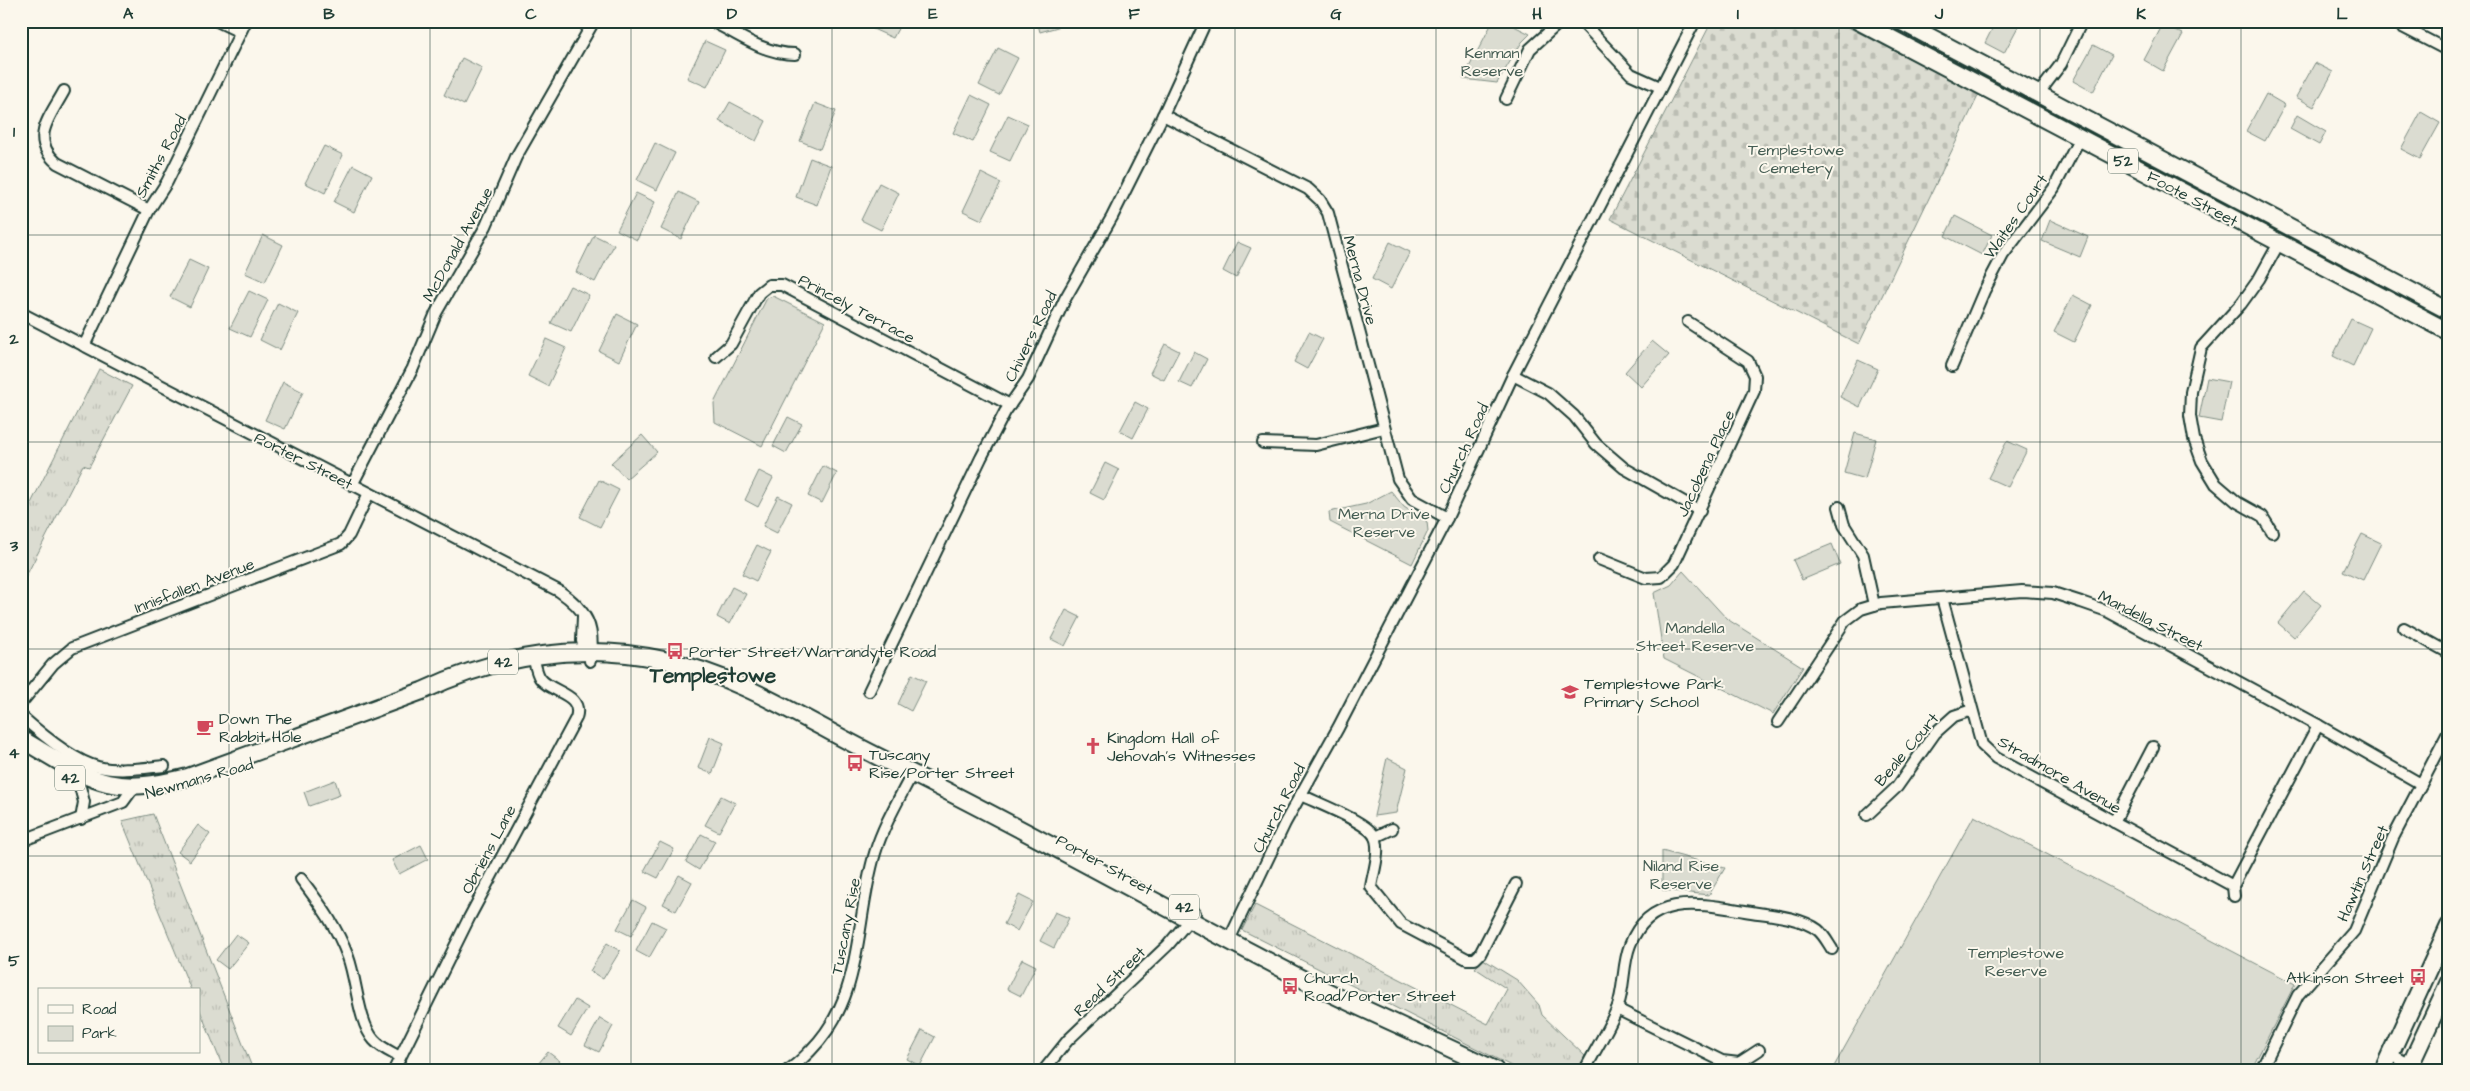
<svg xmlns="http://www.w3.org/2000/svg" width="2470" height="1091" font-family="'Architects Daughter',sans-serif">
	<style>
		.grass { fill: url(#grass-tufts); stroke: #7d8c82 }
		.cemetery { fill: url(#cemetery-stones); stroke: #7d8c82 }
		.green { fill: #dbdcd1; stroke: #7d8c82 }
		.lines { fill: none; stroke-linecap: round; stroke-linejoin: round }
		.street-casing { stroke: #1f3d34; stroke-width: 14 }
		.primary-casing { stroke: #1f3d34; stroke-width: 20 }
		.street { stroke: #fbf7ec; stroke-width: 10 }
		.primary { stroke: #fbf7ec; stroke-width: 16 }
		.grid { fill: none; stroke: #1f3d34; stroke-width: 1; stroke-opacity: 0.55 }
		.labels { text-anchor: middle; stroke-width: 4; stroke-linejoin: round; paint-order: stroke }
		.shield { fill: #fbf7ec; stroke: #61756b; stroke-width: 1 }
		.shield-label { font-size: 15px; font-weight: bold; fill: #1f3d34 }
		.park-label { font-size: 16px; fill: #455d53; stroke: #fbf7ec }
		.street-label { font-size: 16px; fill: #1f3d34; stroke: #fbf7ec }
		.poi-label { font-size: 16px; fill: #1f3d34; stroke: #fbf7ec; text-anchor: start }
		.district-label { font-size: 21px; font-weight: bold; fill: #1f3d34; stroke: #fbf7ec }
		.neatline { fill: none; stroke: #1f3d34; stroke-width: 2 }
		.grid-label { font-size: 16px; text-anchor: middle; font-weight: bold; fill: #1f3d34 }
	</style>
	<defs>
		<pattern id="grass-tufts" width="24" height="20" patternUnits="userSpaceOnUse" patternTransform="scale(1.25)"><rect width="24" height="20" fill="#dbdcd1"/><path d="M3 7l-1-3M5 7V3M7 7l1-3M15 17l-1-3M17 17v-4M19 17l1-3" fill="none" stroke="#bcbeb4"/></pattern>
		<pattern id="cemetery-stones" width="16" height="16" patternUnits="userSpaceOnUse" patternTransform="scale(1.25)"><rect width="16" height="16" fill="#dbdcd1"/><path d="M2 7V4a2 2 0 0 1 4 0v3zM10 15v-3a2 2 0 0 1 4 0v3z" fill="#bcbeb4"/></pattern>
	</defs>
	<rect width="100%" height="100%" fill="#fbf7ec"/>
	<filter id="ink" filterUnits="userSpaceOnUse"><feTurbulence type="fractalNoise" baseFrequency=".02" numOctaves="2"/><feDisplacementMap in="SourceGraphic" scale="10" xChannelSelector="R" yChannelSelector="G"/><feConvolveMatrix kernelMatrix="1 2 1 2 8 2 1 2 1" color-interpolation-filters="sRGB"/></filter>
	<g filter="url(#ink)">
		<g class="grass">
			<polygon points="99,369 132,386 89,467 83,465 21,586 21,523"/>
			<polygon points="153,814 253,1070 224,1070 199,1008 199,990 191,990 122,821"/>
			<polygon points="1255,905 1488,1024 1507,989 1475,968 1483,959 1517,980 1539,1005 1542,1015 1585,1056 1578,1070 1519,1070 1242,930"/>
		</g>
		<polygon class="cemetery" points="1712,21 1836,21 1979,94 1859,344 1610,219"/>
		<g class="green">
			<polygon points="877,21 902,21 893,38 873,29"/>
			<polygon points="1037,21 1060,21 1061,26 1040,32"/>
			<polygon points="1493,21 1504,21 1530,34 1522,42 1497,83 1463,79"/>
			<polygon points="1996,21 2021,21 2004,53 1985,43"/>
			<polygon points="2163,24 2183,34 2163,71 2144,60"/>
			<polygon points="705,41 725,50 707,87 687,78"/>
			<polygon points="2093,45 2112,55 2093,92 2073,81"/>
			<polygon points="998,48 1018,58 999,95 979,85"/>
			<polygon points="462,58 482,68 464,105 444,95"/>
			<polygon points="2315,63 2333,72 2314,107 2296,97"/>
			<polygon points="2266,94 2285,105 2265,141 2246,131"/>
			<polygon points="971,95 991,105 973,142 953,133"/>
			<polygon points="730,102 766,121 756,141 719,121"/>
			<polygon points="815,103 836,111 820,149 800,141"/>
			<polygon points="2421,112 2440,123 2420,159 2401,149"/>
			<polygon points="1008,115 1028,124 1010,161 990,152"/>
			<polygon points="2297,115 2326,132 2319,145 2290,129"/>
			<polygon points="655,143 675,153 657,190 637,180"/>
			<polygon points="324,146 343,155 325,193 305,183"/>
			<polygon points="810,158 831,166 817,205 796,197"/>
			<polygon points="353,165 372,175 354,212 334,202"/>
			<polygon points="981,173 1001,183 982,220 963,211"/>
			<polygon points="879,183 899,193 881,230 861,220"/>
			<polygon points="679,192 699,202 681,239 661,229"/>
			<polygon points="636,193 655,202 637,240 617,230"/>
			<polygon points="1955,216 1992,235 1982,255 1945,236"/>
			<polygon points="2050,220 2088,237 2080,257 2042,241"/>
			<polygon points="263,235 283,245 265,282 245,273"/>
			<polygon points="594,235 614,245 595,282 576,272"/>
			<polygon points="1237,242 1251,248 1236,278 1223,271"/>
			<polygon points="1390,242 1410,252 1391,289 1372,279"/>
			<polygon points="189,260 208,269 190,307 170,297"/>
			<polygon points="570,286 589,295 571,332 551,323"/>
			<polygon points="249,291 268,300 250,337 230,328"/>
			<polygon points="2073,295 2092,305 2074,342 2054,332"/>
			<polygon points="773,296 825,322 762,446 715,422 714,403 767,298"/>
			<polygon points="278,303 298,313 280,350 260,340"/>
			<polygon points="617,314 637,324 619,361 599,351"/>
			<polygon points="2351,319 2371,328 2353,366 2333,356"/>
			<polygon points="1309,332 1323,339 1307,369 1294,362"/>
			<polygon points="546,339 566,348 548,386 528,376"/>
			<polygon points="1652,341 1669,355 1641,387 1625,372"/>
			<polygon points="1165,344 1179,351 1164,380 1150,373"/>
			<polygon points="1194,352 1207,359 1192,388 1179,382"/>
			<polygon points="1858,360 1878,369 1860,407 1840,397"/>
			<polygon points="2207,378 2229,382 2221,422 2199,418"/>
			<polygon points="283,382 303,392 285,429 265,420"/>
			<polygon points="1135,402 1148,409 1133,438 1120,431"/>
			<polygon points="788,417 802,424 786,453 773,446"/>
			<polygon points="1855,433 1876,439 1865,479 1844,473"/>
			<polygon points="642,435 657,452 626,479 611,463"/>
			<polygon points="2007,441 2027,450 2008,487 1988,478"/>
			<polygon points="1105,463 1119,470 1104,500 1090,493"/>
			<polygon points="823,466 837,473 822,503 808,496"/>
			<polygon points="759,471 773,478 758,507 745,500"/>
			<polygon points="599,480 619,490 600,527 580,517"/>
			<polygon points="1391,491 1404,507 1427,522 1428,531 1412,564 1330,522 1329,512 1366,504"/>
			<polygon points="778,496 792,503 777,533 763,526"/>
			<polygon points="2362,534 2381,543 2363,580 2343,571"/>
			<polygon points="1832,544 1840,564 1802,580 1793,560"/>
			<polygon points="757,545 771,552 756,581 742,574"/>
			<polygon points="1683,571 1727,619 1803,667 1773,714 1664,659 1654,593 1671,585"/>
			<polygon points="732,587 746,594 730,624 717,617"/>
			<polygon points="2304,591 2321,605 2294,637 2278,623"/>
			<polygon points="1066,610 1080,617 1065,646 1051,639"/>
			<polygon points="912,674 926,681 911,711 898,704"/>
			<polygon points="710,737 724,743 712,774 698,768"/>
			<polygon points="1387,758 1407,768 1396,813 1374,816"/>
			<polygon points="335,780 340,795 309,806 304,792"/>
			<polygon points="721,796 735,803 719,832 705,825"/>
			<polygon points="1974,816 2295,984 2251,1070 1832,1070"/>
			<polygon points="198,825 210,834 190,861 178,852"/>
			<polygon points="701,834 715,841 699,870 686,862"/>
			<polygon points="660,842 674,849 658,878 644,871"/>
			<polygon points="421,845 428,859 399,874 392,860"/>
			<polygon points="1662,851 1725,868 1709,895 1662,890"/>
			<polygon points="679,875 692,882 676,911 663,904"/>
			<polygon points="1019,895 1033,902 1017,931 1004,924"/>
			<polygon points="633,900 646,907 631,936 617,929"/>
			<polygon points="1055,912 1069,918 1054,948 1040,941"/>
			<polygon points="652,921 666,928 649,958 636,951"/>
			<polygon points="236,934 249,943 228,969 216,960"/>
			<polygon points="607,943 620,951 603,979 590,971"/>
			<polygon points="1022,959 1036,966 1021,996 1007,989"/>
			<polygon points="575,1000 588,1008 571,1036 558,1028"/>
			<polygon points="600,1018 613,1026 599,1052 585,1045"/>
			<polygon points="922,1030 935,1037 920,1066 907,1059"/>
			<polygon points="548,1052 560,1061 553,1070 533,1070"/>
		</g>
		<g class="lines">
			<g class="street-casing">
				<g id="street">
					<polyline points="217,21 240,32"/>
					<path d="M712,21C738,35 765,54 795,54"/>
					<polyline points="1581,21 1631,74 1660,87"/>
					<polyline points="2391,21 2449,51"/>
					<path d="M64,91C50,117 29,139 57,163L149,210"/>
					<polyline points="2039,93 2061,64 2082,21"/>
					<polyline points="1506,99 1530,49 1561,21"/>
					<polyline points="1163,115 1308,189 1320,200 1328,213 1398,479 1412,499 1447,518"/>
					<path d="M21,313L559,591C587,610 596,628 590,661"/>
					<polyline points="84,346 149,210 167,182 246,21"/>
					<polyline points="716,357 731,344 759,293 769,285 782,285 1010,405"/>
					<polyline points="1952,366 1984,291 2003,255 2054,188 2080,138"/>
					<polyline points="1513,375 1548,393 1574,416 1596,444 1624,468 1700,511"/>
					<polyline points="1263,443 1316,445 1384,428"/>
					<polyline points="352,485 413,368 436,313 486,226 516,157 594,21"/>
					<polyline points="1839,507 1844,525 1863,555 1874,605"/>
					<polyline points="2272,532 2262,516 2237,502 2216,484 2202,461 2194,439 2190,416 2191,392 2201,348 2241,304 2259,279 2279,243"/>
					<polyline points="1599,559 1646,578 1661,577 1674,564 1754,391 1755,376 1748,361 1688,322"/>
					<polyline points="1942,598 1982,745 1996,758 2233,886"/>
					<polyline points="583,616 582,641 587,655"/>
					<polyline points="2404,628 2449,653"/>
					<polyline points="869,691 981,458 1005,412 1028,379 1065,299 1112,217 1163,115 1206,21"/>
					<polyline points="21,703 53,664 72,648 341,544 349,535 369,493"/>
					<path d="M21,716C40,733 74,761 98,767C120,772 143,768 164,766"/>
					<polyline points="1778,722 1845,621 1861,609 1881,603 2022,591 2053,593 2081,602 2107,611 2318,725 2421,784"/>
					<polyline points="79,783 84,802 81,819"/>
					<path d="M1301,795C1317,803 1368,822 1375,837C1381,851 1373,873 1371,887L1401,924L1467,959H1475L1480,954L1516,884"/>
					<polyline points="1867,815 1897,787 1935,733 1954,716 1972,710"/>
					<polyline points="2114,822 2153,747"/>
					<polyline points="1375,837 1392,829"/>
					<polyline points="21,841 123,802 134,787"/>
					<path d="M301,879C320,904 337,927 348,957C357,981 358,1022 374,1040C381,1048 391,1052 400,1057"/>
					<polyline points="2234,896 2233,886 2318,725"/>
					<polyline points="1229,940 1285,823 1338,728 1447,518 1513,375 1695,21"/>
					<polyline points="1617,1009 1722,1061 1739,1063 1759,1050"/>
					<polyline points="2390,1054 2420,1070"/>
					<path d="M394,1070L469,918L576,718C584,693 550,693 540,678C536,672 535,663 533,656"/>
					<path d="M788,1070C797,1065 804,1057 811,1050C865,995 854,922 875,853C883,826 899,799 912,774"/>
					<polyline points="1044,1070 1068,1040 1168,945 1195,913"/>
					<path d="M1585,1070C1595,1050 1608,1030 1617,1009C1625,988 1622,965 1630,945C1650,892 1701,904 1745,911C1768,915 1799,916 1818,930C1824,935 1828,943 1832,949"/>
					<polyline points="2261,1070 2298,995 2354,931 2393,838 2449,731"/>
				</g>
			</g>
			<g class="primary-casing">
				<g id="primary">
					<polyline points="1858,21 2449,332"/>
					<polyline points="1900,21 2449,311"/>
					<path d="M21,739C90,779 106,798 188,777L422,691C497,655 582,642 664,660C745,677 815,727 889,762C1034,833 1174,914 1318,987C1376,1016 1437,1041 1495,1070"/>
					<polyline points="2383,1070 2449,926"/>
					<polyline points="2408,1070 2449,982"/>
				</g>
			</g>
			<use href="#street" class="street"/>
			<use href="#primary" class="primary"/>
		</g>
	</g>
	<path class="grid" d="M229,21V1070M430,21V1070M631,21V1070M832,21V1070M1034,21V1070M1235,21V1070M1436,21V1070M1638,21V1070M1839,21V1070M2040,21V1070M2241,21V1070M21,235H2449M21,442H2449M21,649H2449M21,856H2449"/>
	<defs>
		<g id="bus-bare" transform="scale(1.35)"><path d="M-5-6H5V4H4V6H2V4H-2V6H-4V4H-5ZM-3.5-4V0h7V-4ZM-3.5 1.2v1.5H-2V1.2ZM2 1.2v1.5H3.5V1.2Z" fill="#d1495b" stroke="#fbf7ec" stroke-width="2.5" paint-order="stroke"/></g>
		<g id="school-bare" transform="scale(1.35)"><path d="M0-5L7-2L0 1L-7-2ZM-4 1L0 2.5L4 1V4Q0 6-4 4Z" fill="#d1495b" stroke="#fbf7ec" stroke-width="2.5" paint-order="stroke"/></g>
		<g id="cafe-bare" transform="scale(1.35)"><path d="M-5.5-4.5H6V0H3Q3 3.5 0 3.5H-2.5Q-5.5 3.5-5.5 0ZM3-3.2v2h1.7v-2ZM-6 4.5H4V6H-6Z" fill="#d1495b" stroke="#fbf7ec" stroke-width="2.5" paint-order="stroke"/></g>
		<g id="church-bare" transform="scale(1.35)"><path d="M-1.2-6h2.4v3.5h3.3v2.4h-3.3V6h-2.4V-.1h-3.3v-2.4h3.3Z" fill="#d1495b" stroke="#fbf7ec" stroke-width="2.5" paint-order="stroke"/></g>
	</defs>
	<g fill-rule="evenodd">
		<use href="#bus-bare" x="675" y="651"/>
		<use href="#school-bare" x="1570" y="692"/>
		<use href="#cafe-bare" x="205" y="727"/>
		<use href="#church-bare" x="1093" y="746"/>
		<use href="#bus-bare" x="855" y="763"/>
		<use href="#bus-bare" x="2418" y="977"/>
		<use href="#bus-bare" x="1290" y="986"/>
	</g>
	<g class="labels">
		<g class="shield">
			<rect x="2108" y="148.5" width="30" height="25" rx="4"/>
			<rect x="488" y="649.5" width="30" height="25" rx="4"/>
			<rect x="55" y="765.5" width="30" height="25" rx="4"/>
			<rect x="1169" y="894.5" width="30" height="25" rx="4"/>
		</g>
		<g class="shield-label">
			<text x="2123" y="166">52</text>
			<text x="503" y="667">42</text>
			<text x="70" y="783">42</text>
			<text x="1184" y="912">42</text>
		</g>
		<g class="park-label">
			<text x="1492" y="58">Kenman<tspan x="1492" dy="18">Reserve</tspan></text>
			<text x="1796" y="155">Templestowe<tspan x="1796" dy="18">Cemetery</tspan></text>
			<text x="1384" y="519">Merna Drive<tspan x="1384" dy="18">Reserve</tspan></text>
			<text x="1695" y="633">Mandella<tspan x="1695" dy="18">Street Reserve</tspan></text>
			<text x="1681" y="871">Niland Rise<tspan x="1681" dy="18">Reserve</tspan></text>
			<text x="2016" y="958">Templestowe<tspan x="2016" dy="18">Reserve</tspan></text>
		</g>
		<g class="street-label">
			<text transform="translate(160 156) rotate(-62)" y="6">Smiths Road</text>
			<text transform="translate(2193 198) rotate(28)" y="6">Foote Street</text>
			<text transform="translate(2015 216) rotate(-55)" y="6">Waites Court</text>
			<text transform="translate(457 244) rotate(-61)" y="6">McDonald Avenue</text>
			<text transform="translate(1361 280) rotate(75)" y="6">Merna Drive</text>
			<text transform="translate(857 308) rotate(28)" y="6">Princely Terrace</text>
			<text transform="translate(1030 336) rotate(-64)" y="6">Chivers Road</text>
			<text transform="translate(1463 448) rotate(-65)" y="6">Church Road</text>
			<text transform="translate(304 460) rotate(27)" y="6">Porter Street</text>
			<text transform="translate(1705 463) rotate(-65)" y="6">Jacobena Place</text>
			<text transform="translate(194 585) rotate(-21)" y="6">Innisfallen Avenue</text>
			<text transform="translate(2151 620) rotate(27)" y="6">Mandella Street</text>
			<text transform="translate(1906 749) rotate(-50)" y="6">Beale Court</text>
			<text transform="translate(2060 774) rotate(30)" y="6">Stradmore Avenue</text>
			<text transform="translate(199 778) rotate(-16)" y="6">Newmans Road</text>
			<text transform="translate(1278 808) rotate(-63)" y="6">Church Road</text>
			<text transform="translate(488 849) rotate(-62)" y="6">Obriens Lane</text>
			<text transform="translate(1105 864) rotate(29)" y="6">Porter Street</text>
			<text transform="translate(2362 873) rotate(-66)" y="6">Hawtin Street</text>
			<text transform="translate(845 926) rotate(-79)" y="6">Tuscany Rise</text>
			<text transform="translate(1109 981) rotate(-44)" y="6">Read Street</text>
		</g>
		<g class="poi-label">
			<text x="689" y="657">Porter Street/Warrandyte Road</text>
			<text x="1584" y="689">Templestowe Park<tspan x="1584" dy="18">Primary School</tspan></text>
			<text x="219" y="724">Down The<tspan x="219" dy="18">Rabbit Hole</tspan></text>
			<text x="1107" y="743">Kingdom Hall of<tspan x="1107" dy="18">Jehovah's Witnesses</tspan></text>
			<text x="869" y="760">Tuscany<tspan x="869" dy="18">Rise/Porter Street</tspan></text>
			<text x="1304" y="983">Church<tspan x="1304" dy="18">Road/Porter Street</tspan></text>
			<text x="2404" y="983" text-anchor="end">Atkinson Street</text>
		</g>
		<g class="district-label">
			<text x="713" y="682">Templestowe</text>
		</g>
	</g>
	<rect width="2470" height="1091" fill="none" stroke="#fbf7ec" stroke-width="55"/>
	<rect x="38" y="988" width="162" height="65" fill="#fbf7ec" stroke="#a3ada2"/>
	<rect x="48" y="1005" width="25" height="8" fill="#fbf7ec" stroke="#a3ada2"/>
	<text x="82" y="1014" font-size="15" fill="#1f3d34">Road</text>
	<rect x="48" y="1026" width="25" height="15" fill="#dbdcd1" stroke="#a3ada2"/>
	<text x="82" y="1038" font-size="15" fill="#1f3d34">Park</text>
	<rect x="28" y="28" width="2414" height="1036" class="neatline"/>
	<g class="grid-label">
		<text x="128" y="19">A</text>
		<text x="329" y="19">B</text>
		<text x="531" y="19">C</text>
		<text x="732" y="19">D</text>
		<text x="933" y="19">E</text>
		<text x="1134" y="19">F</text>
		<text x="1336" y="19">G</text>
		<text x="1537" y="19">H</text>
		<text x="1738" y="19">I</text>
		<text x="1939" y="19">J</text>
		<text x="2141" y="19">K</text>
		<text x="2342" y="19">L</text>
		<text x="14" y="137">1</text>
		<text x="14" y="344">2</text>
		<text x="14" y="551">3</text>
		<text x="14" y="758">4</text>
		<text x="14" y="966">5</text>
	</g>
</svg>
